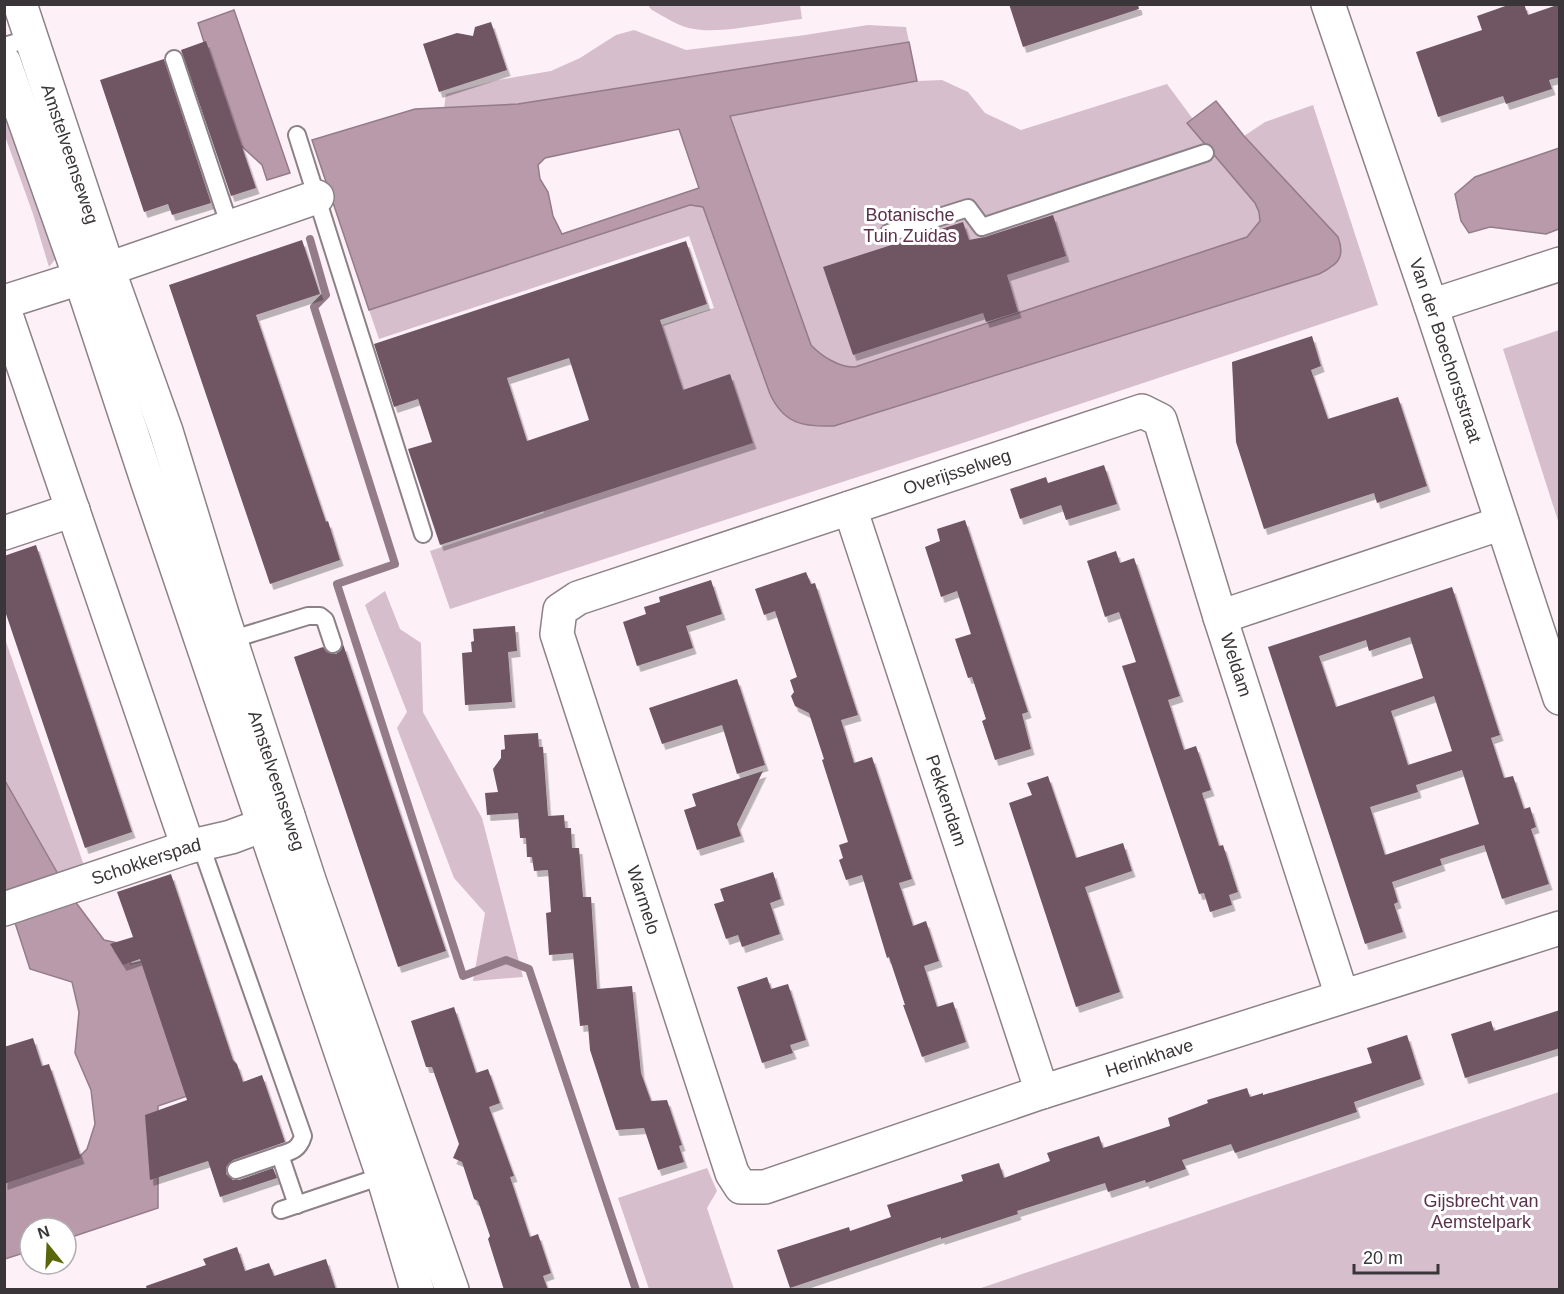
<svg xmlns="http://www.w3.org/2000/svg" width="1564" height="1294" font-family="Arial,sans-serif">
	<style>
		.green { fill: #d7becc }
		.water { fill: #b99aab; stroke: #937c88; stroke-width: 1.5; fill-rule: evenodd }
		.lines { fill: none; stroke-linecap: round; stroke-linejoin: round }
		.stream { stroke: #937c88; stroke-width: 8 }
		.building { fill: #705463; fill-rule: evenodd; filter: url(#shadow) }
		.service-casing { stroke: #8c8187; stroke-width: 20 }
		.minor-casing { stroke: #8c8187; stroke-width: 36 }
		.tertiary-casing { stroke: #8c8187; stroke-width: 36 }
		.secondary-casing { stroke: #8c8187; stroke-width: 36 }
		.service { stroke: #fff; stroke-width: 16 }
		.minor { stroke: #fff; stroke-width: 33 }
		.tertiary { stroke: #fff; stroke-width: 33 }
		.secondary { stroke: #fff; stroke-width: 33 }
		.labels { text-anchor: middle; stroke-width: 6; stroke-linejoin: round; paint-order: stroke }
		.street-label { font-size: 18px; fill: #3a3538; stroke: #fff }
		.park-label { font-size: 18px; fill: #5c314b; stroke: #fff }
	</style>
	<defs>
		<filter id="shadow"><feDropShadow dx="3.5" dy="6" stdDeviation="0" flood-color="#0004"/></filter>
	</defs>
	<rect width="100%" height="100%" fill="#fdf1f7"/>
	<g class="green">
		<path d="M650,4L800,5L802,19C773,22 721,34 694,29C679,27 665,17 652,10L649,7Z"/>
		<polygon points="868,25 906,27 909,42 518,104 444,108 446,94 498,80 551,71 580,58 616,35 634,30 686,50 805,35"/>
		<polygon points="942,80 968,92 985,113 1021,130 1167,84 1210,142 1287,209 1271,250 824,395 730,115 917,81"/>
		<polygon points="5,97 61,252 49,267 33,214 5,136"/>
		<polygon points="1313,105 1378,305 972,440 450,609 430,551 544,513 536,489 677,393 655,327 714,308 689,236 379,339 369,310 691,205 703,207 770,394 834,426 1319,274 1333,267 1338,237 1244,136 1265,122"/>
		<polygon points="1559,330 1559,524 1503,349"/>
		<polygon points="385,591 400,629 421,643 423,712 482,818 523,977 473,981 485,913 454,878 397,728 407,712 365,605"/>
		<polygon points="4,636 86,871 59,880 5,781"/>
		<polygon points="1559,1092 1559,1289 978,1289"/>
		<polygon points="707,1168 717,1191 707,1208 734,1289 649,1289 618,1198"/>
	</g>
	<g class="water">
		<polygon points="234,10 290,173 267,180 262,165 235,140 198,23"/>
		<path d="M909,42L917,81L730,116L811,345C821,356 840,368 855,367L1247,237L1260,221L1259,212L1255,203L1187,123L1216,101L1244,136L1338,237C1346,258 1337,265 1319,274L834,426C803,427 784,424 770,394L703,207L690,205L369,310L312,140L415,109L518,104ZM679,129L699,188L562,234L553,216L548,192L540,179L538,165L545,158Z"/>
		<polygon points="1559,148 1559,229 1546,234 1490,227 1469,233 1461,221 1455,194 1475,177"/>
		<polygon points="4,779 58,874 59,880 104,940 122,944 131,964 148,960 193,1094 158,1106 158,1208 66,1239 66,1228 30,1228 30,1251 5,1259 5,1182 79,1157 87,1149 95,1124 91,1090 75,1053 79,1012 72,982 30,969 5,892"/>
	</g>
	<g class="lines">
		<polyline class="stream" points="310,239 326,295 314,307 395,564 337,584 463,976 506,960 529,969 636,1290"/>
	</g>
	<g class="building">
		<polygon points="1009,4 1138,4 1139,9 1023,47"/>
		<polygon points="1511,4 1524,4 1528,15 1560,4 1560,77 1549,80 1552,89 1506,104 1503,96 1438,117 1416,52 1482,30 1477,16"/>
		<polygon points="491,22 507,70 439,92 423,44 457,33 473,36 475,27"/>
		<polygon points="206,41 256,188 231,196 181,50"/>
		<polygon points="164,59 211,203 172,215 168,204 144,212 100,80"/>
		<polygon points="1053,215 1066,256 1007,275 1018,312 986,322 983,313 853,355 823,267 963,222 969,240 985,237"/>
		<polygon points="302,240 320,294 256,315 326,522 328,521 340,560 270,584 169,285"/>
		<path d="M686,241L707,304L660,320L683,390L730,374L753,443L440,545L408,449L432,442L418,399L394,407L374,344ZM569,358L589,420L527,441L507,378Z"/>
		<polygon points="1312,336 1321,366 1311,370 1328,419 1398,397 1427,486 1377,503 1374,493 1264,529 1236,442 1232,362"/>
		<polygon points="1104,465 1117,504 1066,520 1061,505 1020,519 1010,489 1046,477 1048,483"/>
		<polygon points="965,520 1028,712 1022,714 1031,749 995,760 982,721 986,719 972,677 968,678 955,639 971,634 957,591 941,597 925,547 940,541 937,529"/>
		<polygon points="36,545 132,832 85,848 4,608 4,556"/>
		<polygon points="1116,551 1120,563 1134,558 1180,696 1168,700 1184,750 1196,746 1211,790 1202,793 1219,846 1223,845 1238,892 1229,895 1232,905 1210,912 1204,893 1199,894 1122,666 1136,662 1119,612 1105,617 1087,561"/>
		<polygon points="806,572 811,584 815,583 858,715 841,720 854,763 872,757 912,879 899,883 913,926 926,921 939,961 924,966 937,1007 953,1002 966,1042 922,1057 903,1005 905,1005 889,957 887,958 862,875 846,880 839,860 843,858 839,845 848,842 822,760 824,759 809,713 795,706 791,696 794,692 790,680 797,677 775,611 764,615 755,589"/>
		<polygon points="711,580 722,614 686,626 693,648 637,666 623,622 646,614 644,607 660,602 659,597"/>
		<path d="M1452,587L1500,735L1491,738L1504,778L1513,776L1524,809L1530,807L1536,827L1531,829L1549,884L1502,899L1484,845L1440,859L1442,865L1392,882L1398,902L1394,904L1403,932L1365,944L1268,647ZM1410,637L1423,678L1336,707L1319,656L1366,640L1369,651ZM1434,696L1452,751L1408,765L1391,711ZM1462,770L1479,824L1385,855L1370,807L1418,792L1416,785Z"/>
		<polygon points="515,626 517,651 508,652 512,702 465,705 462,653 472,652 471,642 474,641 473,629"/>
		<polygon points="343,644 446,951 398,967 294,657 323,647 327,652 336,654 341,650"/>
		<polygon points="737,679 765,765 737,774 722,725 662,744 649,708"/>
		<polygon points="538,733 539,747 543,747 548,816 564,815 565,828 571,828 572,848 579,848 583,897 591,897 597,989 632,986 641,1073 651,1101 667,1100 682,1145 679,1146 684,1162 658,1170 644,1128 616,1130 590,1050 588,1025 580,1026 573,953 549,955 546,913 551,912 548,870 534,871 532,857 527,857 526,838 520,838 518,813 487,815 485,793 498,792 493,769 501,758 501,750 505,749 504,735"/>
		<polygon points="763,771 737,824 741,836 697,850 684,810 696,806 692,794"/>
		<polygon points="1048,776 1076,858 1123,843 1132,871 1085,887 1120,992 1076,1007 1009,803 1032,795 1027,783"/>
		<polygon points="773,872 781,899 770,903 780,934 742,947 738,935 726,939 714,904 724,901 720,889"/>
		<polygon points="171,874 233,1060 237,1064 243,1082 262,1075 285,1142 233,1160 226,1167 226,1174 233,1180 239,1180 273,1168 277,1178 220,1197 208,1161 150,1180 145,1115 187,1100 140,959 123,965 110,944 133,937 117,892"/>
		<polygon points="767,977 771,989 788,984 806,1040 790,1045 793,1053 762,1063 737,987"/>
		<polygon points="454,1007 476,1073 488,1069 500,1103 489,1107 514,1176 510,1177 530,1237 538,1234 551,1273 543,1276 548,1290 504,1290 488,1239 490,1236 478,1201 474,1199 462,1162 453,1158 459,1144 432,1067 426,1067 411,1021"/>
		<polygon points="1560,1010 1560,1048 1465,1078 1451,1034 1491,1021 1494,1031"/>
		<polygon points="1407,1035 1421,1079 1354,1102 1357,1112 1235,1153 1231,1144 1182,1160 1186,1169 1146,1183 1145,1180 1108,1192 1105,1183 1017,1211 1018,1214 941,1239 941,1237 790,1288 777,1250 849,1227 850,1231 891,1217 887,1205 963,1181 961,1175 999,1163 1004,1178 1050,1161 1047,1153 1099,1136 1103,1148 1170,1126 1168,1118 1208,1103 1207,1100 1247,1088 1250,1097 1263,1093 1263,1095 1372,1063 1367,1048"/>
		<polygon points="33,1038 42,1066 49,1064 81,1158 4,1184 4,1047"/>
		<polygon points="237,1247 245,1271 269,1263 274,1276 326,1259 336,1290 147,1290 146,1286 206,1265 203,1259"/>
	</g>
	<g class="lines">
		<g class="service-casing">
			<g id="service">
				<polyline points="4,46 32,38"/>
				<polyline points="174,59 230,227"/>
				<polyline points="297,135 423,534"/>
				<polyline points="889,233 968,208 982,227 1205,153"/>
				<polyline points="230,640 308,616 320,616 325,620 333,644"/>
				<path d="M200,843L303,1136C299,1149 293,1151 280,1155L297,1205"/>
				<polyline points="236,1170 280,1155"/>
				<polyline points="281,1210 388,1174"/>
			</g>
		</g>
		<g class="minor-casing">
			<g id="minor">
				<polyline points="4,302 108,269 317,197"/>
				<polyline points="1431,306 1560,264"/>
				<polyline points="4,309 188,847"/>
				<path id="s1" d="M850,508L1042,1092"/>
				<polyline points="4,533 73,510"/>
				<polyline points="1220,617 1502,523"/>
				<path id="s2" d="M4,909L188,847L231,837L288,816"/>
				<path id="s3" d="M1342,996L1220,617L1160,420L1142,411L578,598L560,610L557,634L732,1173L741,1187H765L1042,1092L1560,928"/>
			</g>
		</g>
		<g class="tertiary-casing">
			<g id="tertiary">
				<path id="s4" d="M1328,4L1431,306L1560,698"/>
			</g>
		</g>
		<g class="secondary-casing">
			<g id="secondary">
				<path id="s5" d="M20,4L108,269L166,431L223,617L310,883L452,1290"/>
				<polyline points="4,62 80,277 148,483 383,1176 417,1290"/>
			</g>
		</g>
		<use href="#service" class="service"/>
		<use href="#minor" class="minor"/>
		<use href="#tertiary" class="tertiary"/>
		<use href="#secondary" class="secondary"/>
	</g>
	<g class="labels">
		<g class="street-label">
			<text dy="6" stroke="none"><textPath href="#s5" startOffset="158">Amstelveenseweg</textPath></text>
			<text dy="6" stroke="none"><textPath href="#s4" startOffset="366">Van der Boechorststraat</textPath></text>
			<text transform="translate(957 472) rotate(-18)" y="6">Overijsselweg</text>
			<text transform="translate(1236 665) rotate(72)" y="6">Weldam</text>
			<text dy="6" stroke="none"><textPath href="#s5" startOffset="818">Amstelveenseweg</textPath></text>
			<text dy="6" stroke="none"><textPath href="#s1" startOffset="308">Pekkendam</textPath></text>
			<text dy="6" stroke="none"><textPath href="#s2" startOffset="150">Schokkerspad</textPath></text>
			<text dy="6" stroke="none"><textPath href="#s3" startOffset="1544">Warmelo</textPath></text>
			<text dy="6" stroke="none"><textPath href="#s3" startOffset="2277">Herinkhave</textPath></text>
		</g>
		<g class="park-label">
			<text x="910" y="221">Botanische<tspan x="910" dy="21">Tuin Zuidas</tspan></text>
			<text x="1481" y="1207">Gijsbrecht van<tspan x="1481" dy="21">Aemstelpark</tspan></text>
		</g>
	</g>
	<rect width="1564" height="1294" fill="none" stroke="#3a3538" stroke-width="12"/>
	<g transform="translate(48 1246) rotate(342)"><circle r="28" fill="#ffffff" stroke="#b0aeaf" stroke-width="1.5"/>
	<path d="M0-4.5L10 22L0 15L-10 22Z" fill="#5a660a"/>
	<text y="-9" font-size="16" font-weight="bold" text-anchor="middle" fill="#3a3538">N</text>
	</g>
	<path d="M1354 1264v9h84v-9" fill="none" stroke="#3a3538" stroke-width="3"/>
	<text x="1363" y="1264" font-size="18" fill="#3a3538" stroke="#ffffff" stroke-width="4.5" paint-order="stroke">20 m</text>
</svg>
